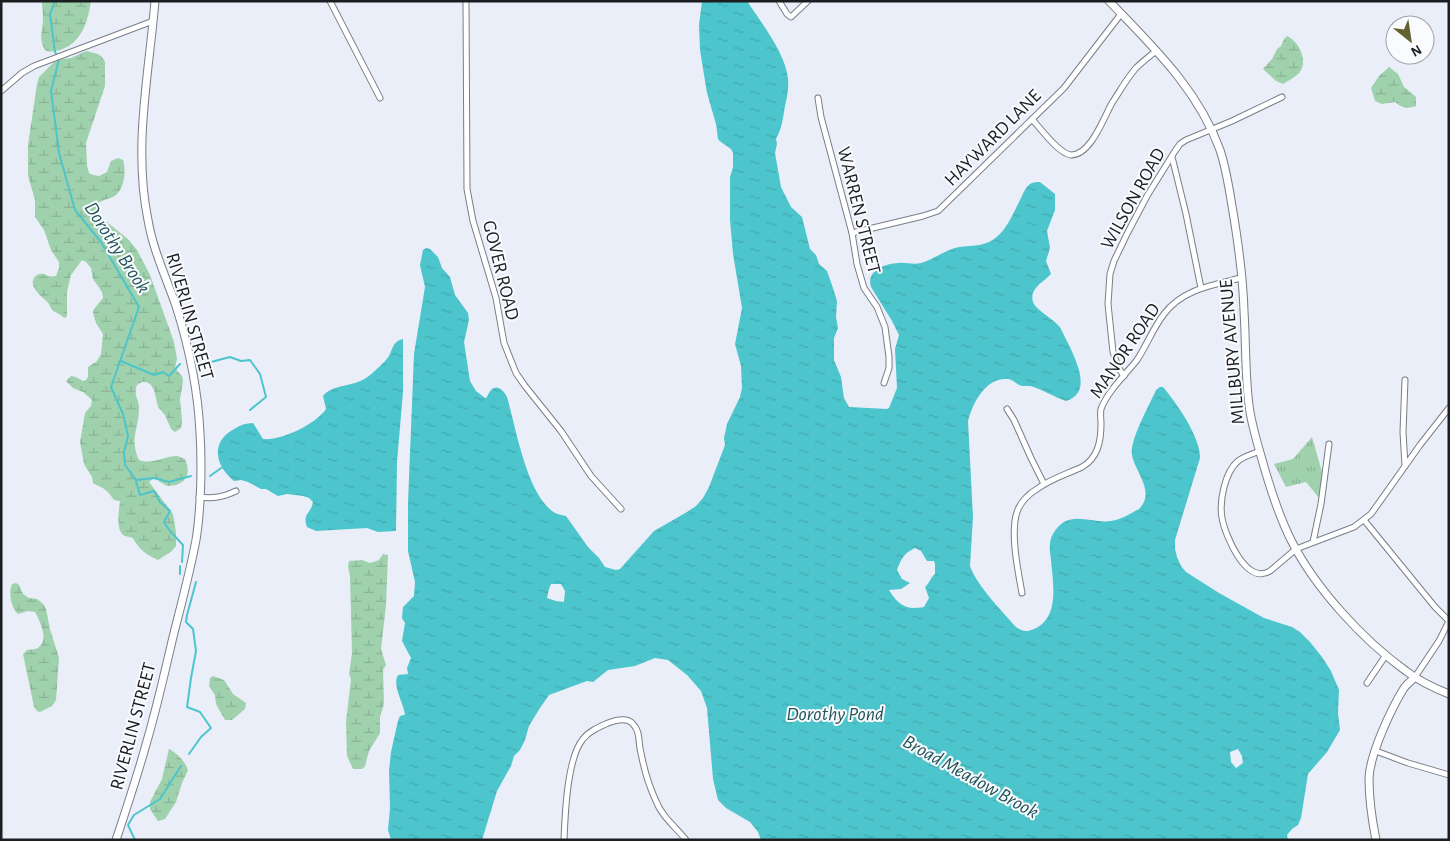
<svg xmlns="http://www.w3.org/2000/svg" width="1450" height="841" font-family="'Alegreya Sans',sans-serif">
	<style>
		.grass { fill: url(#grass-tufts) }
		.wetland { fill: url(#wetland-marsh) }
		.water { fill: url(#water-ripples); fill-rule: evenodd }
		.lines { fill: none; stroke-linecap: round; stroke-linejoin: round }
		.stream { stroke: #4dc5cc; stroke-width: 2 }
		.street-casing { stroke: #797e88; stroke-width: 7 }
		.secondary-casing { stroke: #797e88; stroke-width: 9 }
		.street { stroke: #fff; stroke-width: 5 }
		.secondary { stroke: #fff; stroke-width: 7 }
		.labels { text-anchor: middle; stroke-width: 4; stroke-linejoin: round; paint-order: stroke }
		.street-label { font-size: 19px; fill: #1b1d21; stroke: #fafbfe }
		.water-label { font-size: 20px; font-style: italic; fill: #235659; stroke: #fafbfe }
	</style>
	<defs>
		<pattern id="grass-tufts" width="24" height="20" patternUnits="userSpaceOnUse" patternTransform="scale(1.25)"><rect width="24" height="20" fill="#9fd1ad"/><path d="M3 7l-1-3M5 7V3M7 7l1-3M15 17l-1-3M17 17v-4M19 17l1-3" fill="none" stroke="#88b395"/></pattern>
		<pattern id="wetland-marsh" width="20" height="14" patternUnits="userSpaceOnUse" patternTransform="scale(1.25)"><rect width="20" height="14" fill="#9fd1ad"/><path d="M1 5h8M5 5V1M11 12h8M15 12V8" fill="none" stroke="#88b395"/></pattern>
		<pattern id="water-ripples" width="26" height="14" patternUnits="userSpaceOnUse" patternTransform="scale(1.25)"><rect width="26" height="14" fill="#4dc5cc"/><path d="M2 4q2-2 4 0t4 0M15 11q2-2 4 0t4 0" fill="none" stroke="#43a9af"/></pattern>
	</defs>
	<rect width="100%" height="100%" fill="#e9eef9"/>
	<polygon class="grass" points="1312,437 1322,472 1320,499 1306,482 1286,487 1274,464 1293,459"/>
	<g class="wetland">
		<path d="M42,1H91C88,21 82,43 60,50C54,51 50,53 45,50C38,39 43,30 43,18C43,12 42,7 42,1Z"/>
		<path d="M1287,36C1299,41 1309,62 1299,73C1295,77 1288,81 1283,84L1276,81L1263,69L1272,59L1277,49L1281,46L1284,39Z"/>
		<path d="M86,51L98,54L102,57L105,62V86L86,143L87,166L89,173L93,175L99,176L107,172L111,161L118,158L123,160C126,170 125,186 117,194C109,202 94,197 97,214L129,240L137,250L150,275L174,342L177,359L175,368L182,376L183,381L180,399L182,421L181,428L175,432L171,429L165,415L158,407L154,390L151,385L147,382H142L137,385C133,396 139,398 139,408C139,430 129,437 139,460C152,465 165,456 177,456C178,456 184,459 185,459C190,470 189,480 176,485C174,485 171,486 168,486C163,485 159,480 154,478L149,482L173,514L176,532V546L172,551L158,560C146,555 139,549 133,538C130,537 128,537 125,536C115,531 119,511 120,501L114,500C106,488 104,489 93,483L92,477L84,464L80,442L85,413L91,406L92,400L83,392L73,388L66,381L71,376L76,377L83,381L86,380L88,377V367L97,361L101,354L103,334L96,323L93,313L94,309L103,298L102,292L93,279L91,268L86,262L82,260L71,275L67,292V316L65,318L63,317C60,314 57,313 53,311C51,309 50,306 49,304C44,298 28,288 34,278C35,276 39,274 40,274C46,273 46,278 56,276L59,268V262L51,250L44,230L35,217V200L28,176V145L37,84L39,77L54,62L63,59L71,58Z"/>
		<path d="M1389,67L1398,74L1404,87L1416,97V106C1406,109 1402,108 1395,102L1382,104L1375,101L1371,88L1379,76Z"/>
		<polygon points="383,554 388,555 386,605 381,649 386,665 383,670 384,704 380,717 380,733 369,751 365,766 362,769 353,769 347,756 346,722 351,679 349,674 352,653 350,576 348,566 349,561 362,560 370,563 379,560"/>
		<path d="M16,583L19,585L23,594L29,598L37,599L43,604L46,609L50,629L59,658L56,700L52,706L40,712L37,711L34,707L23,654L27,650C31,649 36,650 39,647C49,640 40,621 35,612L28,611L18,614C11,607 8,593 12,584Z"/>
		<polygon points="213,676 224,680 233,694 246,703 245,709 232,720 225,720 216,704 215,695 209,686 210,678"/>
		<path d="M169,749C178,754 184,760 188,770L182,783L176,802L165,819L158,821L150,809V802L162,779Z"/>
	</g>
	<g class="water">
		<path d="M702,1H747C761,22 786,54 788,79C789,88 787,97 785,106C783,118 782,128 776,139L777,144L775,153L781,187L791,207L802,217L810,249L816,255L819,264L827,271L833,288L837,301L836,317L838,328L834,338V360L841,377L844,398L849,407L887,409L889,408L897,388L895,349L899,335L892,321L871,287C866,271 884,264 898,263C905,262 913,265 921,263C932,260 941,253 952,249C962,245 973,247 983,244C1004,239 1012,215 1021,198C1023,194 1025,188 1029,185C1032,182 1036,182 1040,182L1055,194V210L1047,231L1050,248L1046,261L1051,274C1044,282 1029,288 1033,302C1035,309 1053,319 1059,326C1063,332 1066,340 1070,347C1077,363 1092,393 1066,401C1054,397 1042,389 1030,386C1027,386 1025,386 1022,386C1017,385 1014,380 1008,379C986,377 973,402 968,421L973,517L970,566C977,586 1002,611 1016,627C1023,632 1027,632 1034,629C1060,618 1053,583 1051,560C1050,552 1048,542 1053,534C1068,508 1089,524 1111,521C1121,520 1131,513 1139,509C1156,492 1135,472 1132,455C1129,441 1150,404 1156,390L1160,387H1163C1176,402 1201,438 1200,458L1175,540V549L1177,557L1181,566L1186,572L1219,593L1264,618L1292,627L1300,632L1310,642L1322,657L1331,671L1339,690L1338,713L1340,730L1327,752L1308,774L1301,818L1298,825L1292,829L1287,835L1288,840H761L758,832L750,822L726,808L718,800L713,779L707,708L701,691L687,675L668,660L655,658L635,666L608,670L593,682L587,681L549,695L540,708L529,726L525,740L520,750L514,756L511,766L497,791L482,840H391L388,830L390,808L389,771L391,752L398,721L400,716L404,715L405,714C403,702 392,685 398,675L408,674L407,668L411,658L402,641L405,623L402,618L403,607L414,596L415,582L408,551V503L414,354L425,287L420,265L423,250L426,248L430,249L438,257L442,268L450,277L455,295L468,313L469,320L464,342L470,381L476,391L485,398L487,397C493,383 501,386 507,397C516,428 526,491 552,511C556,514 561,515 566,516L588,547L599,558L605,567L616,570L620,569L654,531L687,512L696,506L703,498L709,487L725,445L724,438L727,424L740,397L742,388L741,366L735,344L742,308L733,254L730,220V177L733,167V153L731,149L721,142L718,139L716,124L707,93L700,50L699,25ZM915,548L921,551L927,561H934L935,564V574C930,578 930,583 925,587L929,598L924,607C906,610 899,606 889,590L901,589L910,583L902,579L897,570C901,559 904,553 915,548ZM551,584H561L565,591L564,602L556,601L547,598L549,589ZM1238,749L1242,756L1243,763L1236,768L1231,762L1230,752Z"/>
		<path d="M403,339V392L397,462L396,531L378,532L367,528L316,531L307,527C302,513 311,514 313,502L309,498L303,496L287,494L278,496L266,489H261L248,482L241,480L234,481C215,466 210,442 234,429C240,425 246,423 253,423L263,439C281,441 316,424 326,409L323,396C332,384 353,387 366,378C372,374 385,362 389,356C393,348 393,341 403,339Z"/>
	</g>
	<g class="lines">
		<g class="stream">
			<polyline points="55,1 50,14 55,52 59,59 51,91 59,153 75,210 101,242 139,307 111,387 123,414 128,436 124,452 125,465 136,480 154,478 169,482 191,476"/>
			<polyline points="200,360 211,362 230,357 241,361 250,360 260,374 266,397 250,410"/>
			<polyline points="121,361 154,375 163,372 169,376 180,364"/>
			<polyline points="210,476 224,466"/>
			<polyline points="136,481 140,495 154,491 160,502 170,511 164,522 170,531 183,545 182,562"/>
			<polyline points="180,574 180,566"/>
			<polyline points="189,754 201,737 211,728 200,712 187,707 191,678 196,651 193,629 186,622 187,615 196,582"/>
			<polyline points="135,840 128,825 134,815 160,799 181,766"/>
		</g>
		<g class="street-casing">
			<g id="street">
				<polyline points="330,1 380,98"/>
				<polyline points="466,1 467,189 473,221 496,298 504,343 516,373 525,386 561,431 591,476 621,509"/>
				<polyline points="779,1 787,14 791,17 808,1"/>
				<polyline points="1,91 22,73 34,66 153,21"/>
				<polyline points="818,98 821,117 852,233 857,264 864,288 877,307 885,327 889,357 889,368 884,383"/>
				<path d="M1032,119C1040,128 1059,154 1071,155C1091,155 1104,117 1112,103C1120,91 1127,78 1136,68C1142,62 1150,56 1156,51"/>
				<polyline points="1172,157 1186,214 1201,288"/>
				<polyline points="852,233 923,216 938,211 1064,88 1121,14"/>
				<polyline points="1124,376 1118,367 1113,352 1108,304 1110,274 1114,261 1128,232 1147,196 1175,151 1180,144 1186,140 1232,121 1282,97"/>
				<polyline points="1405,380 1403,432 1405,466"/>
				<polyline points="1007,409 1014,420 1031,458 1044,484"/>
				<path d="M1260,451C1253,454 1244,456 1238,461C1225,472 1219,501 1222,518C1225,535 1246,586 1270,571L1296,549L1354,527L1371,514L1420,445L1449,408"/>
				<path d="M199,497C213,499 223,497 236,491"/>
				<polyline points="1364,520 1435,607 1449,621"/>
				<polyline points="1313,542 1321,504 1329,444"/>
				<path d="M1022,593C1018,571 1010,533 1017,512C1020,503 1028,494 1037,489C1050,479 1067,474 1082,467C1098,458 1101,441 1101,424C1101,419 1100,414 1101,409C1107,392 1126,374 1137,360C1147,345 1153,328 1164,314C1183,289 1213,285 1241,278"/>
				<polyline points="1415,677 1439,641 1449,621"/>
				<polyline points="1367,683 1386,655"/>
				<polyline points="1376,751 1408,763 1449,775"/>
				<path d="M564,840C565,815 567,758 583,739C589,731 599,727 608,723C616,720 627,717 633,724C641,732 638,744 641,753C644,769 649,786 656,801C662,817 676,827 686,840"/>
			</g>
		</g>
		<g class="secondary-casing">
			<g id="secondary">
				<path d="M1109,1C1153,47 1198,89 1220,150C1226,168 1229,187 1232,206C1238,241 1243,276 1244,311C1246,342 1245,374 1249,405C1251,422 1256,439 1261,456C1269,485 1278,514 1291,540C1315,588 1363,640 1406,671C1419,681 1434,688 1449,694"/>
				<path d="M116,840C127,807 138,774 147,741C157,707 165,671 173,637C181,605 190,572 196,540C201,509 202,465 200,433C198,390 189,347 176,306C166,277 153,250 148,220C133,147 149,74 155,1"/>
				<path d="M1376,840C1372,820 1369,798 1369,778C1370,754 1391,709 1404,688C1407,684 1411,681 1415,677"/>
			</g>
		</g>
		<use href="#street" class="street"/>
		<use href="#secondary" class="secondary"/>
	</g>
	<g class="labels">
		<g class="street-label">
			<text transform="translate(992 137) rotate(-45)" y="7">HAYWARD LANE</text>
			<text transform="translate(1132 198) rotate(-61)" y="7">WILSON ROAD</text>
			<text transform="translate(860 210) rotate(76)" y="7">WARREN STREET</text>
			<text transform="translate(502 270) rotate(76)" y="7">GOVER ROAD</text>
			<text transform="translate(191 316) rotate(74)" y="7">RIVERLIN STREET</text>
			<text transform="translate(1124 350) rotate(-56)" y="7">MANOR ROAD</text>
			<text transform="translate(1231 352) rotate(-95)" y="7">MILLBURY AVENUE</text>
			<text transform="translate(132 726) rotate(-75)" y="7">RIVERLIN STREET</text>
		</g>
		<g class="water-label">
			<text transform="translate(118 247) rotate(57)" y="7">Dorothy Brook</text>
			<text x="835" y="720">Dorothy Pond</text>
			<text transform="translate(971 776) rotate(29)" y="7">Broad Meadow Brook</text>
		</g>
	</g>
	<rect width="1450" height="841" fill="none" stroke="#1b1d21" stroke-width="5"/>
	<g transform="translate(1410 40) rotate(150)"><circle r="24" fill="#fafbfe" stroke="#a1a2a6"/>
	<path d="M0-4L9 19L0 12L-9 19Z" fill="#626230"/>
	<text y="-8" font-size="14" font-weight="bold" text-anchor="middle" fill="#1b1d21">N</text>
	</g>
</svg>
